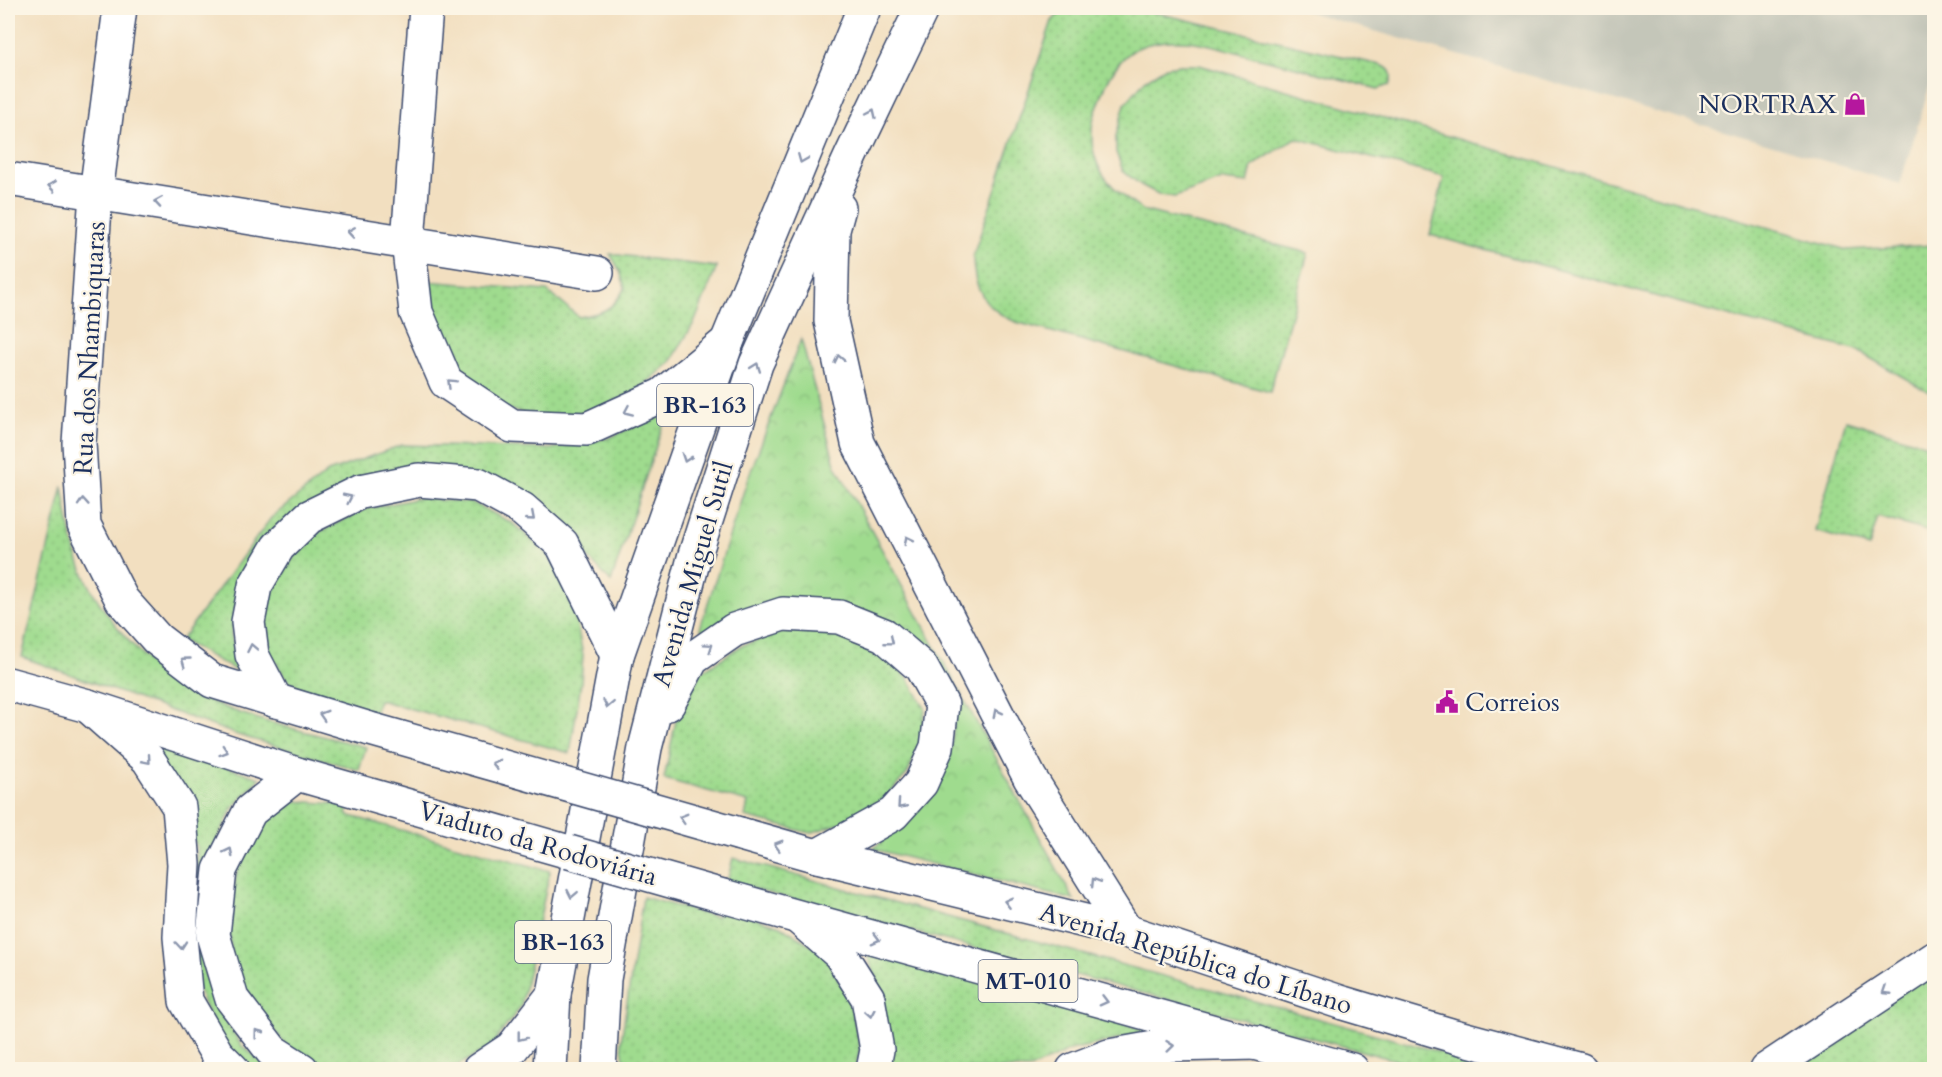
<svg xmlns="http://www.w3.org/2000/svg" width="1942" height="1077" font-family="Cardo,serif">
	<style>
		.built { fill: #e0ddbb }
		.industrial { fill: #c4c6b9 }
		.grass { fill: url(#grass-dots); stroke: #5d8576; stroke-width: 1.5 }
		.park { fill: url(#park-crowns); stroke: #5d8576; stroke-width: 1.5 }
		.lines { fill: none; stroke-linecap: round; stroke-linejoin: round }
		.minor-casing { stroke: #3b496d; stroke-width: 36 }
		.major-casing { stroke: #3b496d; stroke-width: 36 }
		.highway-casing { stroke: #3b496d; stroke-width: 36 }
		.minor { stroke: #fff; stroke-width: 33 }
		.major { stroke: #fff; stroke-width: 33 }
		.highway { stroke: #fff; stroke-width: 33 }
		.major-bridge-casing { stroke: #3b496d; stroke-width: 36; stroke-linecap: butt }
		.major-bridge { stroke: #fff; stroke-width: 33 }
		.oneway { stroke: #8d97ae }
		.labels { text-anchor: middle; stroke-width: 4.5; stroke-linejoin: round; paint-order: stroke }
		.shield { fill: #fcf5e5; stroke: #5e6a86; stroke-width: 1.5 }
		.shield-label { font-size: 24px; font-weight: bold; fill: #1b2f5e }
		.poi-label { font-size: 26px; fill: #1b2f5e; stroke: #fcf5e5; text-anchor: end }
		.street-label { font-size: 26px; fill: #1b2f5e; stroke: #fcf5e5 }
	</style>
	<defs>
		<pattern id="grass-dots" width="8" height="8" patternUnits="userSpaceOnUse" patternTransform="scale(1.5)"><rect width="8" height="8" fill="#9fdb8e"/><path d="M2 2h.1M6 6h.1" fill="none" stroke="#88bc7d" stroke-width="1.8" stroke-linecap="round"/></pattern>
		<pattern id="park-crowns" width="20" height="18" patternUnits="userSpaceOnUse" patternTransform="scale(1.5)"><rect width="20" height="18" fill="#9fdb8e"/><path d="M2 6a3 3 0 1 1 6 0M12 15a3 3 0 1 1 6 0" fill="none" stroke="#88bc7d"/></pattern>
	</defs>
	<rect width="100%" height="100%" fill="#fcf5e5"/>
	<filter id="ink" filterUnits="userSpaceOnUse"><feTurbulence type="fractalNoise" baseFrequency=".0167" numOctaves="2"/><feDisplacementMap in="SourceGraphic" scale="12" xChannelSelector="R" yChannelSelector="G"/><feConvolveMatrix kernelMatrix="1 2 1 2 8 2 1 2 1" color-interpolation-filters="sRGB"/></filter>
	<filter id="wash" filterUnits="userSpaceOnUse"><feTurbulence type="fractalNoise" baseFrequency=".008" numOctaves="4" result="noise"/><feDisplacementMap in="SourceGraphic" scale="24" xChannelSelector="R" yChannelSelector="G"/><feGaussianBlur stdDeviation="1.35" result="paint"/><feColorMatrix in="noise" values="0 0 0 0 0 0 0 0 0 0 0 0 0 0 0 0 0 1.4 0 .05"/><feComposite in="paint" operator="in"/></filter>
	<g filter="url(#wash)">
		<rect width="100%" height="100%" fill="#f2dfc0"/>
		<polygon class="built" points="1203,1060 1240,1069 1113,1070 1127,1065"/>
		<polygon class="industrial" points="1294,8 1934,8 1934,72 1900,184 1773,145"/>
		<g class="grass">
			<path d="M1065,8H1136L1380,65C1391,68 1394,75 1389,85L1378,89C1336,78 1294,66 1251,56C1231,51 1204,41 1184,41C1139,39 1117,53 1102,95C1099,104 1095,112 1093,121C1086,164 1109,188 1142,210L1308,253L1270,392L1016,322C985,309 973,289 973,256L1052,21Z"/>
			<polygon points="1180,65 1199,65 1847,250 1934,245 1934,395 1858,351 1430,235 1444,177 1296,138 1252,166 1248,183 1222,180 1175,197 1160,195 1141,185 1123,171 1116,152 1116,136 1125,104 1145,80 1166,67"/>
			<path d="M610,254L717,267L695,321L671,362L636,392L592,412L540,418L486,403L437,347L427,281L547,291L579,317C604,313 612,310 625,288L620,271Z"/>
			<polygon points="657,416 664,422 611,582 530,495 371,475 237,598 231,635 242,674 181,640 271,518 328,472 402,445 551,449 609,438"/>
			<polygon points="1846,420 1934,447 1934,533 1878,517 1869,547 1815,531"/>
			<path d="M63,486C67,513 71,541 81,567C99,613 147,668 191,692C243,720 309,732 366,747L359,770L238,735L22,657Z"/>
			<polygon points="420,498 473,503 512,523 551,557 573,604 583,655 581,683 570,753 379,700 374,713 310,695 286,679 270,653 266,622 272,592 293,558 319,532 366,509"/>
			<polygon points="786,631 836,633 876,650 908,678 925,708 921,742 907,774 882,801 848,821 810,833 745,817 748,802 664,779 676,720 701,672 741,646"/>
			<polygon points="143,739 260,778 232,809 207,861 200,917 205,974 215,1004 242,1046 272,1069 249,1069 218,1039 193,977 197,847"/>
			<polygon points="295,801 350,805 347,815 550,871 521,1006 490,1048 451,1069 328,1069 293,1056 234,975 228,922 237,871 254,830"/>
			<polygon points="733,858 1502,1069 1429,1069 727,882"/>
			<polygon points="643,897 717,917 720,907 781,926 823,953 848,995 860,1047 856,1069 626,1070 621,1042"/>
			<polygon points="863,945 1152,1032 1070,1050 1030,1069 887,1069 880,987"/>
			<polygon points="1934,969 1934,1069 1781,1069"/>
		</g>
		<polygon class="park" points="801,339 835,464 1074,900 873,849 918,810 949,761 954,725 878,618 704,633 700,628 747,481"/>
	</g>
	<g filter="url(#ink)">
		<g class="lines">
			<g class="minor-casing">
				<g id="minor">
					<polyline points="120,8 96,193 597,273"/>
					<polyline points="408,241 426,8"/>
					<polyline points="1766,1070 1934,959"/>
				</g>
			</g>
			<g class="major-casing">
				<g id="major">
					<polyline points="8,179 96,193 79,443 84,525 122,600 157,639 212,681 370,729"/>
					<polyline points="8,684 88,706 297,774 569,852"/>
					<polyline points="740,834 817,856 1126,931 1343,1003 1454,1036 1581,1070"/>
					<polyline points="723,896 1352,1070"/>
				</g>
			</g>
			<g class="highway-casing">
				<g id="highway">
					<polyline points="839,208 833,230 831,321 858,443 1030,778 1126,931"/>
					<polyline points="408,241 416,312 446,382 512,426 587,429 662,395 727,342"/>
					<polyline points="276,701 252,655 248,622 255,586 278,547 309,517 360,492 419,480 478,485 522,509 562,544 617,655"/>
					<polyline points="668,704 692,659 734,630 783,614 839,617 884,635 921,667 942,705 937,747 921,783 893,814 817,856"/>
					<polyline points="88,706 148,759 179,807 184,864 180,937 186,1001 217,1054 233,1070"/>
					<polyline points="297,774 250,811 220,870 213,935 232,999 272,1051 302,1070"/>
					<polyline points="799,918 840,954 868,998 877,1050 873,1070"/>
					<polyline points="479,1070 512,1048 554,994"/>
					<polyline points="550,1070 554,994 617,655 727,342 864,8"/>
					<polyline points="599,1070 604,979 645,748 694,558 756,364 852,154 922,8"/>
					<polyline points="1073,1070 1109,1056 1171,1045 1257,1043"/>
				</g>
			</g>
			<use href="#minor" class="minor"/>
			<use href="#major" class="major"/>
			<use href="#highway" class="highway"/>
			<g class="major-bridge-casing">
				<g id="major-bridge">
					<polyline points="370,729 740,834"/>
					<polyline points="569,852 723,896"/>
				</g>
			</g>
			<use href="#major-bridge" class="major-bridge"/>
		</g>
		<defs><path id="oneway-chevron" d="M-2-3.5L2.5 0L-2 3.5" fill="none" stroke-width="1.6" stroke-linecap="round" stroke-linejoin="round" transform="scale(1.5)"/></defs>
		<g class="oneway">
			<use href="#oneway-chevron" transform="translate(872 113) rotate(-65)"/>
			<use href="#oneway-chevron" transform="translate(802 159) rotate(112)"/>
			<use href="#oneway-chevron" transform="translate(52 186) rotate(-171)"/>
			<use href="#oneway-chevron" transform="translate(158 202) rotate(-171)"/>
			<use href="#oneway-chevron" transform="translate(351 232) rotate(-171)"/>
			<use href="#oneway-chevron" transform="translate(839 359) rotate(-102)"/>
			<use href="#oneway-chevron" transform="translate(756 367) rotate(-70)"/>
			<use href="#oneway-chevron" transform="translate(451 383) rotate(-136)"/>
			<use href="#oneway-chevron" transform="translate(628 411) rotate(156)"/>
			<use href="#oneway-chevron" transform="translate(686 458) rotate(109)"/>
			<use href="#oneway-chevron" transform="translate(348 498) rotate(-26)"/>
			<use href="#oneway-chevron" transform="translate(83 502) rotate(-94)"/>
			<use href="#oneway-chevron" transform="translate(531 517) rotate(41)"/>
			<use href="#oneway-chevron" transform="translate(908 540) rotate(-117)"/>
			<use href="#oneway-chevron" transform="translate(890 641) rotate(39)"/>
			<use href="#oneway-chevron" transform="translate(709 647) rotate(-34)"/>
			<use href="#oneway-chevron" transform="translate(252 648) rotate(-101)"/>
			<use href="#oneway-chevron" transform="translate(185 661) rotate(-144)"/>
			<use href="#oneway-chevron" transform="translate(608 704) rotate(101)"/>
			<use href="#oneway-chevron" transform="translate(997 713) rotate(-117)"/>
			<use href="#oneway-chevron" transform="translate(323 715) rotate(-163)"/>
			<use href="#oneway-chevron" transform="translate(224 751) rotate(18)"/>
			<use href="#oneway-chevron" transform="translate(147 760) rotate(49)"/>
			<use href="#oneway-chevron" transform="translate(496 764) rotate(-164)"/>
			<use href="#oneway-chevron" transform="translate(901 805) rotate(132)"/>
			<use href="#oneway-chevron" transform="translate(683 818) rotate(-164)"/>
			<use href="#oneway-chevron" transform="translate(778 845) rotate(-164)"/>
			<use href="#oneway-chevron" transform="translate(229 852) rotate(-63)"/>
			<use href="#oneway-chevron" transform="translate(1095 882) rotate(-122)"/>
			<use href="#oneway-chevron" transform="translate(572 894) rotate(101)"/>
			<use href="#oneway-chevron" transform="translate(1008 902) rotate(-166)"/>
			<use href="#oneway-chevron" transform="translate(876 939) rotate(15)"/>
			<use href="#oneway-chevron" transform="translate(181 945) rotate(85)"/>
			<use href="#oneway-chevron" transform="translate(1886 991) rotate(147)"/>
			<use href="#oneway-chevron" transform="translate(1104 1001) rotate(15)"/>
			<use href="#oneway-chevron" transform="translate(870 1013) rotate(80)"/>
			<use href="#oneway-chevron" transform="translate(258 1033) rotate(-127)"/>
			<use href="#oneway-chevron" transform="translate(521 1037) rotate(128)"/>
			<use href="#oneway-chevron" transform="translate(1170 1046) rotate(-6)"/>
		</g>
	</g>
	<defs>
		<g id="shop-bare" transform="scale(1.8)"><path d="M-5-2.5h2.3a2.7 3.5 0 0 1 5.4 0H5L5.5 6h-11ZM-1.5-2.5h3a1.5 2.3 0 0 0-3 0Z" fill="#b5179e" stroke="#fcf5e5" stroke-width="2.5" paint-order="stroke"/></g>
		<g id="civic-bare" transform="scale(1.8)"><path d="M-.6-6.5H3V-4.5H.6V-3L4-1V1h2V6H-6V1h2V-1L-.6-3ZM-1.2 2.5V6h2.4V2.5Z" fill="#b5179e" stroke="#fcf5e5" stroke-width="2.5" paint-order="stroke"/></g>
	</defs>
	<g fill-rule="evenodd">
		<use href="#shop-bare" x="1855" y="104"/>
		<use href="#civic-bare" x="1447" y="702"/>
	</g>
	<g class="labels">
		<g class="shield">
			<rect x="657" y="384" width="96" height="42" rx="4.5"/>
			<rect x="515" y="921" width="96" height="42" rx="4.5"/>
			<rect x="978.5" y="960" width="99" height="42" rx="4.5"/>
		</g>
		<g class="shield-label">
			<text x="705" y="413">BR-163</text>
			<text x="563" y="950">BR-163</text>
			<text x="1028" y="989">MT-010</text>
		</g>
		<g class="poi-label">
			<text x="1837" y="113">NORTRAX</text>
			<text x="1465" y="711" text-anchor="start">Correios</text>
		</g>
		<g class="street-label">
			<text transform="translate(89 348) rotate(-87)" y="9">Rua dos Nhambiquaras</text>
			<text transform="translate(692 574) rotate(-74)" y="9">Avenida Miguel Sutil</text>
			<text transform="translate(538 843) rotate(16)" y="9">Viaduto da Rodoviária</text>
			<text transform="translate(1196 958) rotate(17)" y="9">Avenida República do Líbano</text>
		</g>
	</g>
	<rect width="1942" height="1077" fill="none" stroke="#fcf5e5" stroke-width="30"/>
</svg>
